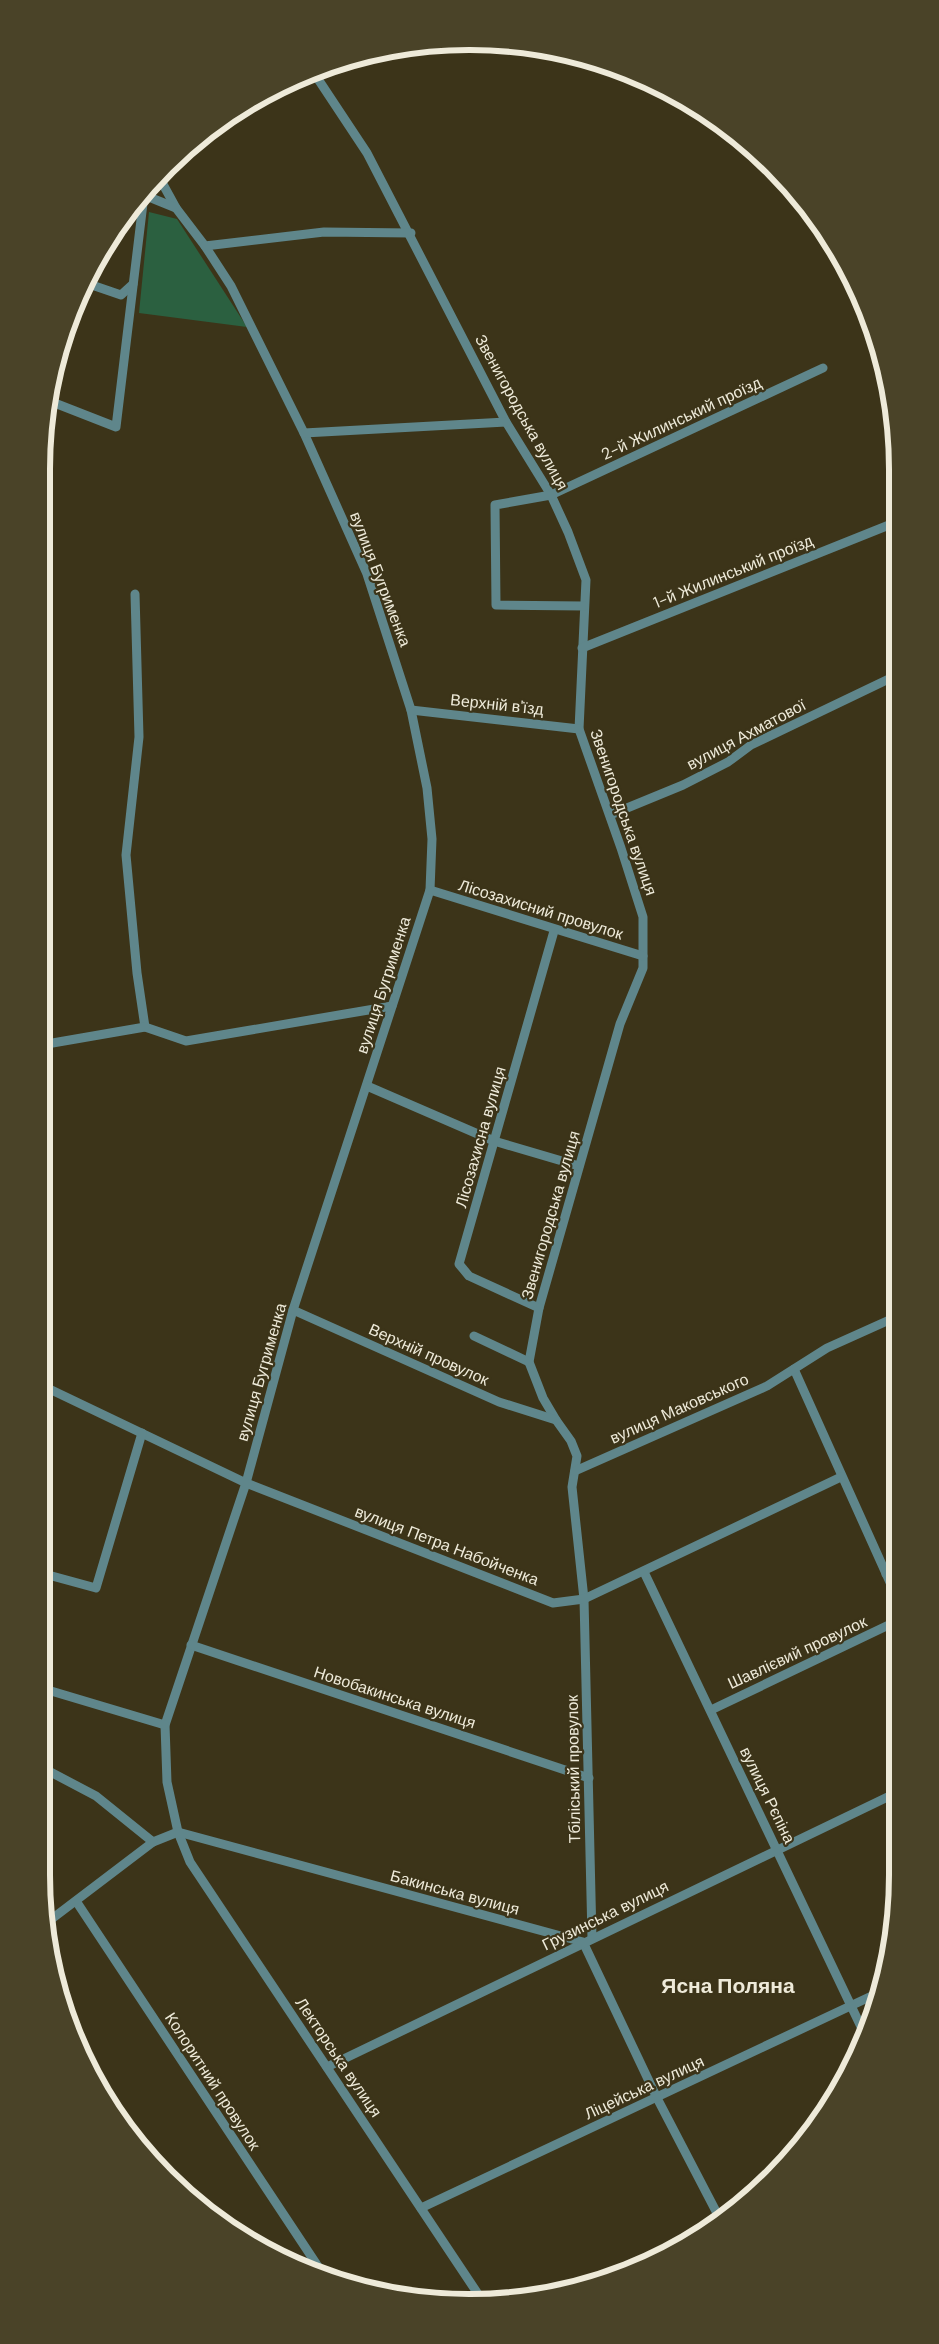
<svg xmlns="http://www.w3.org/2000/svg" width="939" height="2344" font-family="'DM Sans',sans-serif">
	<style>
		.green { fill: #2b6040 }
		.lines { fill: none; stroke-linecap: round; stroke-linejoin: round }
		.street { stroke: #5f868b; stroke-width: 9 }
		.labels { text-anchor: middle; stroke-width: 4.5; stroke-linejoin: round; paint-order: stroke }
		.street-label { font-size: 16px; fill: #eeead9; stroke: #3c3419 }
		.district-label { font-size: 21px; font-weight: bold; fill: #eeead9; stroke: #3c3419 }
		.rim { fill: none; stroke: #eeead9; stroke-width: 6 }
	</style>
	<rect width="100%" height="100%" fill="#3c3419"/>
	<g class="green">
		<polygon points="149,212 177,219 247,327 139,313"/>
		<polygon points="830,250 865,305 877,349"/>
	</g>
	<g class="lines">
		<g class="street">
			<polyline points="314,73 367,153 506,422 551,495 568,532 586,580 579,729 621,848 643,917 643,968 620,1024 539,1308 529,1362 543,1398 556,1420 571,1441 577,1456 572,1487 584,1599 592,1938"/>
			<polyline points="159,177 176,208 205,246 231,286 304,433 367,574 411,710 427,788 432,839 430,890 293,1310 246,1483 165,1725 167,1782 178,1832 190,1862 480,2297"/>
			<polyline points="144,192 144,195 176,208"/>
			<polyline points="205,246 324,232 411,233"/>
			<polyline points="86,283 121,295 133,284"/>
			<polyline points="52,402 116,427 144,195"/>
			<polyline points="304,433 506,422"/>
			<polyline points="135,594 139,737 126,855 137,973 145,1027"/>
			<polyline points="584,606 496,605 495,505 551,495 823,368"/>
			<polyline points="582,648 894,523"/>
			<polyline points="411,710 579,729"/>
			<polyline points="610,815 683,785 728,762 751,745 895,676"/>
			<polyline points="430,890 643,956"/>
			<polyline points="41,1045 145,1027 186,1041 392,1006"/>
			<polyline points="367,1086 494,1141 579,1166"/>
			<polyline points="539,1308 469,1276 459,1264 554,931"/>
			<polyline points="293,1310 499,1402 556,1420"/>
			<polyline points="889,1320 896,1335"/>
			<polyline points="474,1336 529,1362"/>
			<polyline points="794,1369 897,1598"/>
			<polyline points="41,1385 246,1483 553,1603 584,1599 841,1477"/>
			<polyline points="575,1471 767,1386 827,1348 896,1317"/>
			<polyline points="644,1572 864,2033"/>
			<polyline points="41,1573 96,1588 142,1433"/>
			<polyline points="886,1574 897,1570"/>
			<polyline points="191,1645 589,1778"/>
			<polyline points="41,1688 165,1725"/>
			<polyline points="711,1710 897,1621"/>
			<polyline points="41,1767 96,1796 153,1842 178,1832 583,1942 657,2098 720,2219"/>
			<polyline points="76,1901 325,2277"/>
			<polyline points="49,1921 153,1842"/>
			<polyline points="327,2067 898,1792"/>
			<polyline points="421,2208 878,1993"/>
		</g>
	</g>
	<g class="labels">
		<g class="street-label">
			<text transform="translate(522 412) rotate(61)" y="6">Звенигородська вулиця</text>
			<text transform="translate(681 418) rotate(-25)" y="6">2-й Жилинський проїзд</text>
			<text transform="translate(733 571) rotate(-22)" y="6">1-й Жилинський проїзд</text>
			<text transform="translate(381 579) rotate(69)" y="6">вулиця Бугрименка</text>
			<text transform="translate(497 704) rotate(6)" y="6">Верхній в'їзд</text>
			<text transform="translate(746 734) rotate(-28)" y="6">вулиця Ахматової</text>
			<text transform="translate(624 812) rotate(71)" y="6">Звенигородська вулиця</text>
			<text transform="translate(541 909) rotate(17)" y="6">Лісозахисний провулок</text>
			<text transform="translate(383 985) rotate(-72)" y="6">вулиця Бугрименка</text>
			<text transform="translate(480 1137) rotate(-74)" y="6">Лісозахисна вулиця</text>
			<text transform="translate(550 1215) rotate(-74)" y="6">Звенигородська вулиця</text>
			<text transform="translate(429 1354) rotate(24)" y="6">Верхній провулок</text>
			<text transform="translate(261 1372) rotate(-74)" y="6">вулиця Бугрименка</text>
			<text transform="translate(679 1408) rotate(-24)" y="6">вулиця Маковського</text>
			<text transform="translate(447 1545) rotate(21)" y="6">вулиця Петра Набойченка</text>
			<text transform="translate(797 1652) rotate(-25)" y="6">Шавлієвий провулок</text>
			<text transform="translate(395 1697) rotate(18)" y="6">Новобакинська вулиця</text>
			<text transform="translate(573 1769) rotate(-91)" y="6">Тбіліський провулок</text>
			<text transform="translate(768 1795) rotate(64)" y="6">вулиця Рєпіна</text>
			<text transform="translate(455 1892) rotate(15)" y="6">Бакинська вулиця</text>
			<text transform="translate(605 1915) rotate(-26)" y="6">Грузинська вулиця</text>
			<text transform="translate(339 2057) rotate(56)" y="6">Лекторська вулиця</text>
			<text transform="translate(213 2081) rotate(57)" y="6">Колоритний провулок</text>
			<text transform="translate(644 2087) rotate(-25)" y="6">Ліцейська вулиця</text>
		</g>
		<g class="district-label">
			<text x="728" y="1993">Ясна Поляна</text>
		</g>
	</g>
	<path d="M0 0H939V2344H0ZM469 50H470A419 419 0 0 1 889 469V1875A419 419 0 0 1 470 2294H469A419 419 0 0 1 50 1875V469A419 419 0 0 1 469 50Z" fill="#4a4328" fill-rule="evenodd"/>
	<path class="rim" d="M469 50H470A419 419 0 0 1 889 469V1875A419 419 0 0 1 470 2294H469A419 419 0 0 1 50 1875V469A419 419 0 0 1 469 50Z"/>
</svg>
